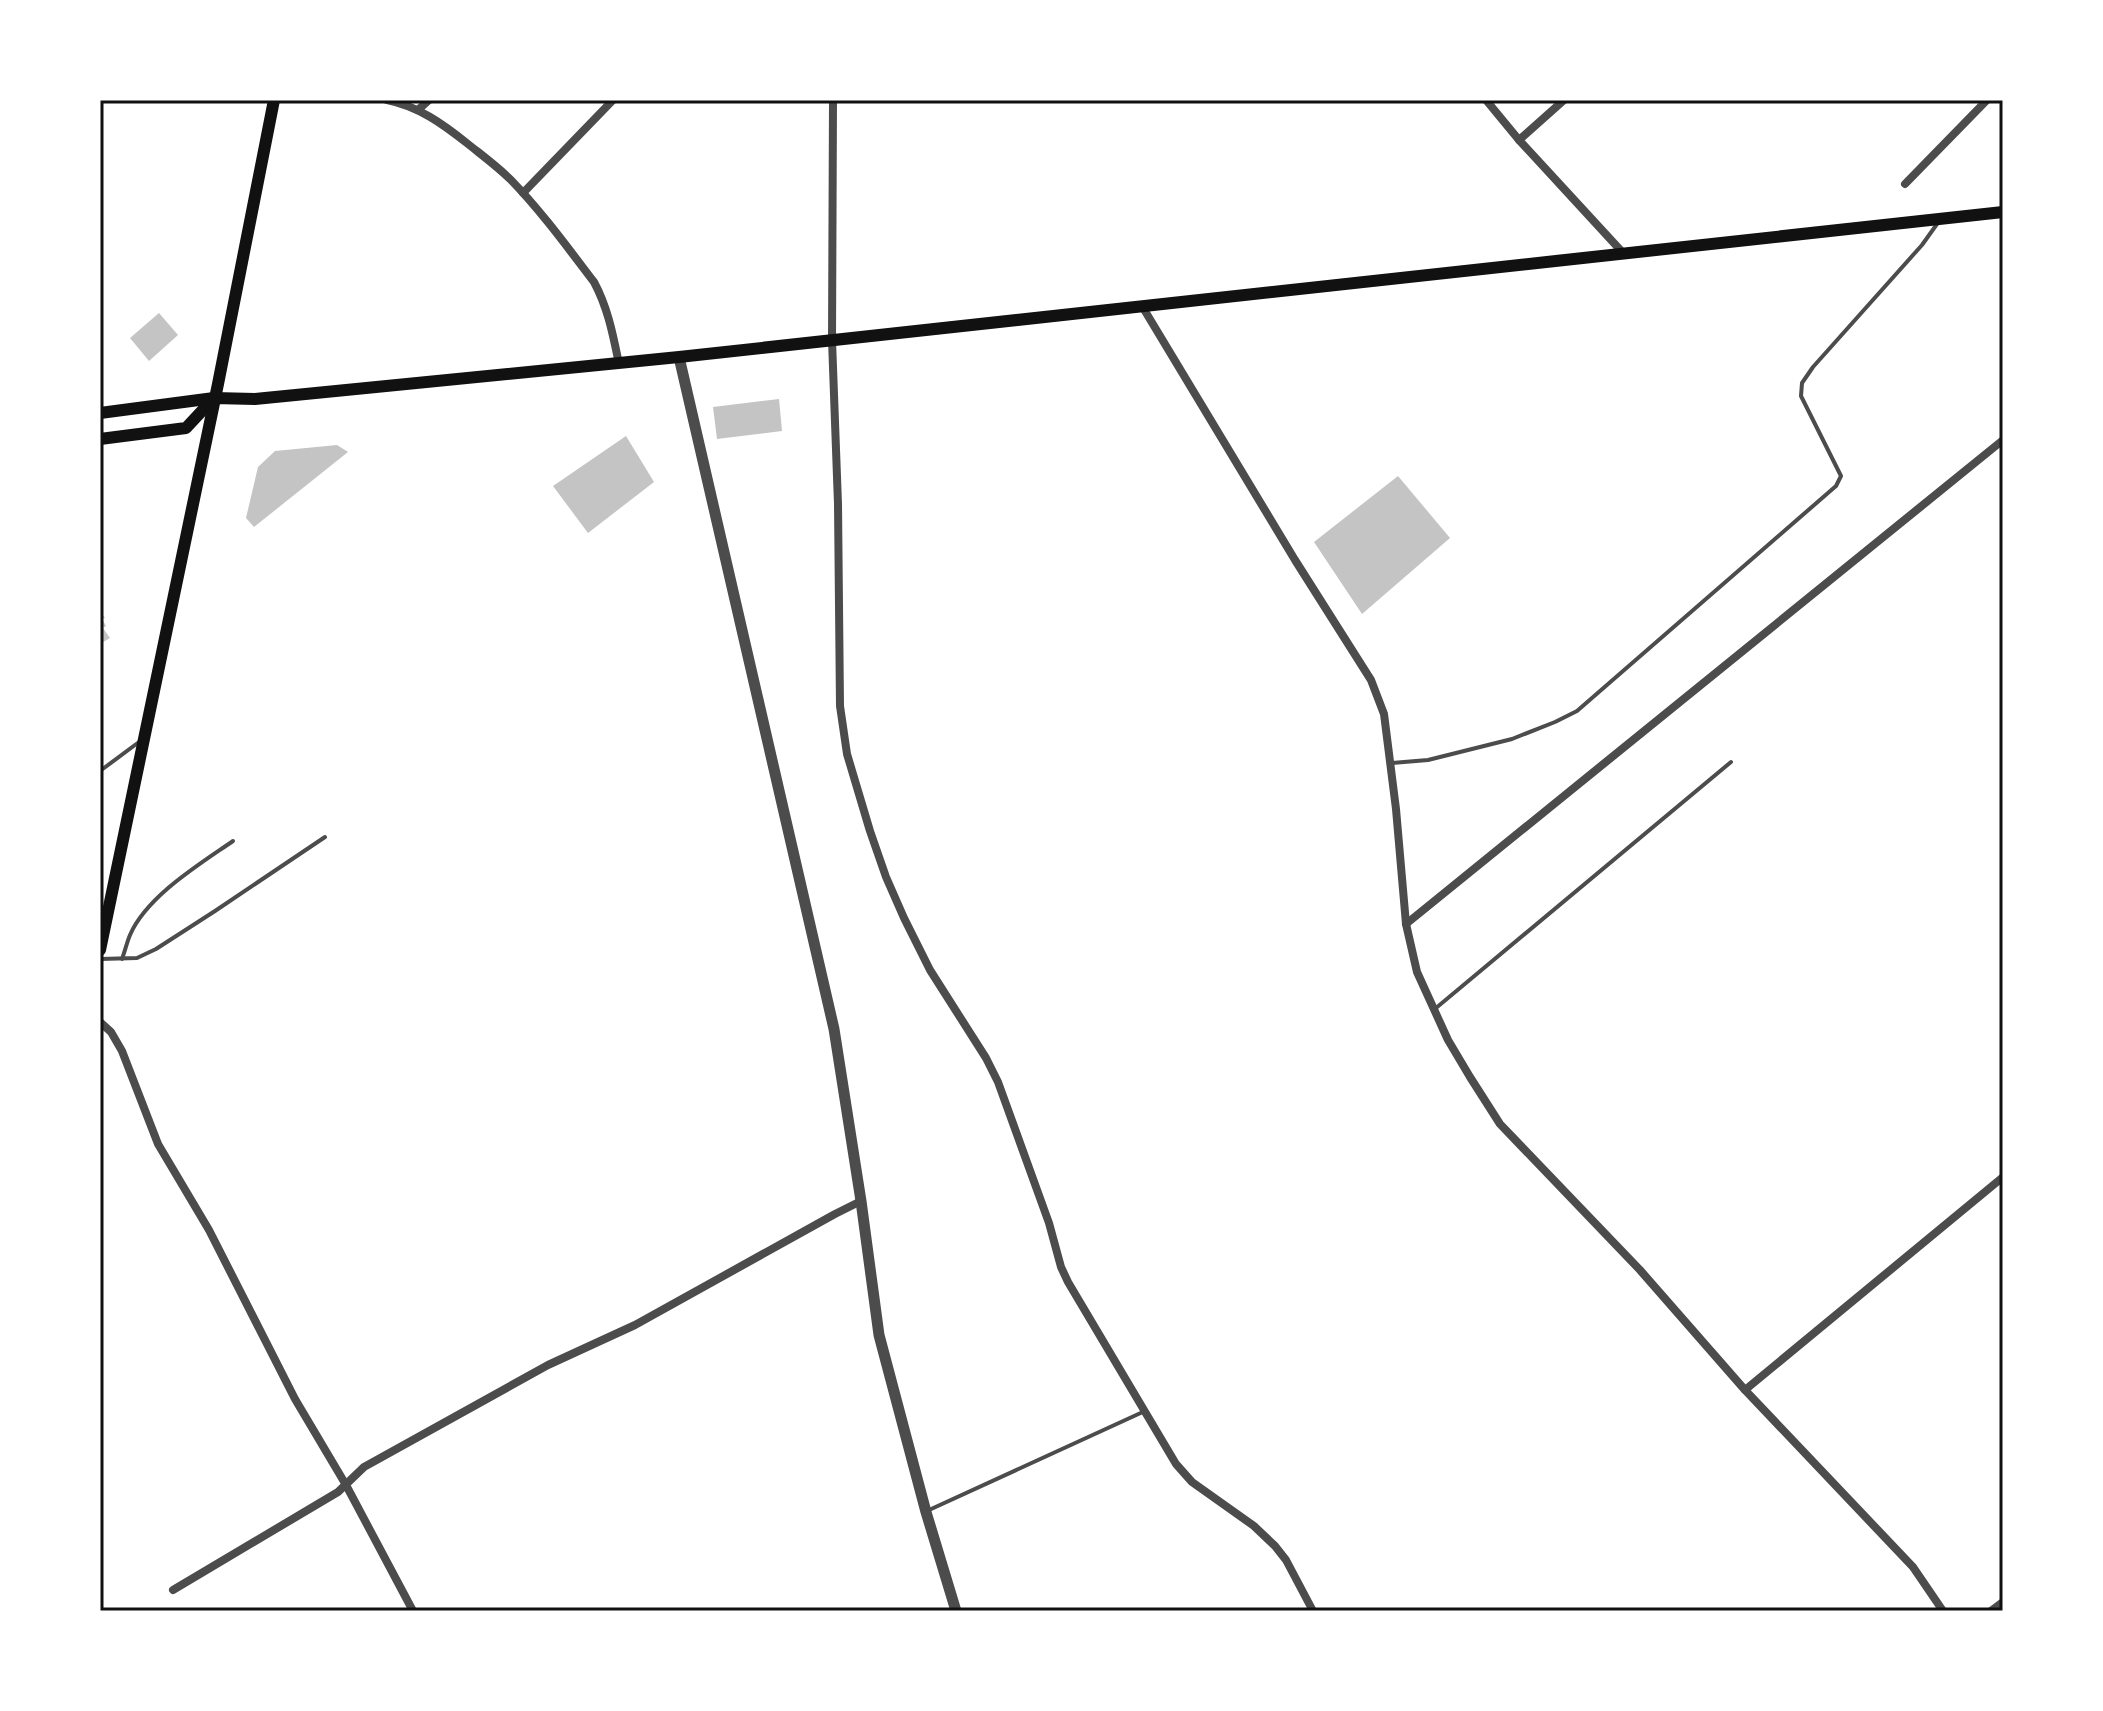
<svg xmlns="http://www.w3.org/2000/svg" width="2103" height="1711" font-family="'Libre Baskerville',serif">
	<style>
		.building { fill: #c4c4c4 }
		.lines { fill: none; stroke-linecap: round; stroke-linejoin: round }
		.service { stroke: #4c4c4c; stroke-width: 4 }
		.minor { stroke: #4c4c4c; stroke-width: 8 }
		.tertiary { stroke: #4c4c4c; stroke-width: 11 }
		.secondary { stroke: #111; stroke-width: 12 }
		.neatline { fill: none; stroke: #111; stroke-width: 3 }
	</style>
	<rect width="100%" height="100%" fill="#fff"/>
	<g class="building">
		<polygon points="159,313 178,335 149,361 130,338"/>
		<polygon points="779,399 782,431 717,439 713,407"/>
		<polygon points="626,436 654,482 588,533 553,486"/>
		<polygon points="337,445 348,452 254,527 246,518 258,467 275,451"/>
		<polygon points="1398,476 1450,538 1362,614 1314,542"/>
		<polygon points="100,611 105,618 102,619 106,626 103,628 110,638 100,644"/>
	</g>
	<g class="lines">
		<g class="service">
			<polyline points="1392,763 1428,760 1512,739 1555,722 1577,711 1836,486 1841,476 1801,396 1802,383 1813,367 1922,245 1937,224"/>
			<polyline points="100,771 139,742"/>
			<polyline points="100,959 137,958 156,949 215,911 325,837"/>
			<path d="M122,959C125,951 127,942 130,935C147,896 200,864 233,841"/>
			<polyline points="1436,1008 1731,762"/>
			<polyline points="929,1510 1145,1411"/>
		</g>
		<g class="minor">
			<path d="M387,100C418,106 443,124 468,144C483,156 498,167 511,180C541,211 568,248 594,282C608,308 613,335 619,364"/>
			<polyline points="833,100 832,340 838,504 840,706 847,754 870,831 886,877 904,918 930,970 986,1058 998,1082 1049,1223 1061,1267 1068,1282 1176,1464 1192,1482 1254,1526 1275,1546 1286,1560 1313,1611"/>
			<polyline points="1486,100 1519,140 1624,254"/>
			<polyline points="419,109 429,100"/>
			<polyline points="1519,140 1564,100"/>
			<polyline points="1905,184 1987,100"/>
			<polyline points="523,193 613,100"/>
			<polyline points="1142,306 1295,560 1371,680 1384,714 1396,809 1406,924 1417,972 1448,1040 1470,1077 1500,1124 1640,1270 1745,1390 1913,1567 1943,1611"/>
			<polyline points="1406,924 2003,440"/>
			<polyline points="100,1022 111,1032 122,1051 158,1144 209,1230 295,1399 346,1485 413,1611"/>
			<polyline points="1745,1390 2003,1177"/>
			<polyline points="173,1590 338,1492 364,1467 548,1365 635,1325 835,1214 861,1201"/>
			<polyline points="1991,1611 2003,1602"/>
		</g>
		<polyline class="tertiary" points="679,357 834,1029 861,1201 879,1335 926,1512 956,1611"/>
		<g class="secondary">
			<polyline points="100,413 214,398 255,399 679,357 2003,212"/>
			<polyline points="100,439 186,428 214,398"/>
			<polyline points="100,950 218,384 274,100"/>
		</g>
	</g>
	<rect width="2103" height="1711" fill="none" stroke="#ffffff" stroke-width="204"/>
	<rect x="102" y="102" width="1899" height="1507" class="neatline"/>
</svg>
